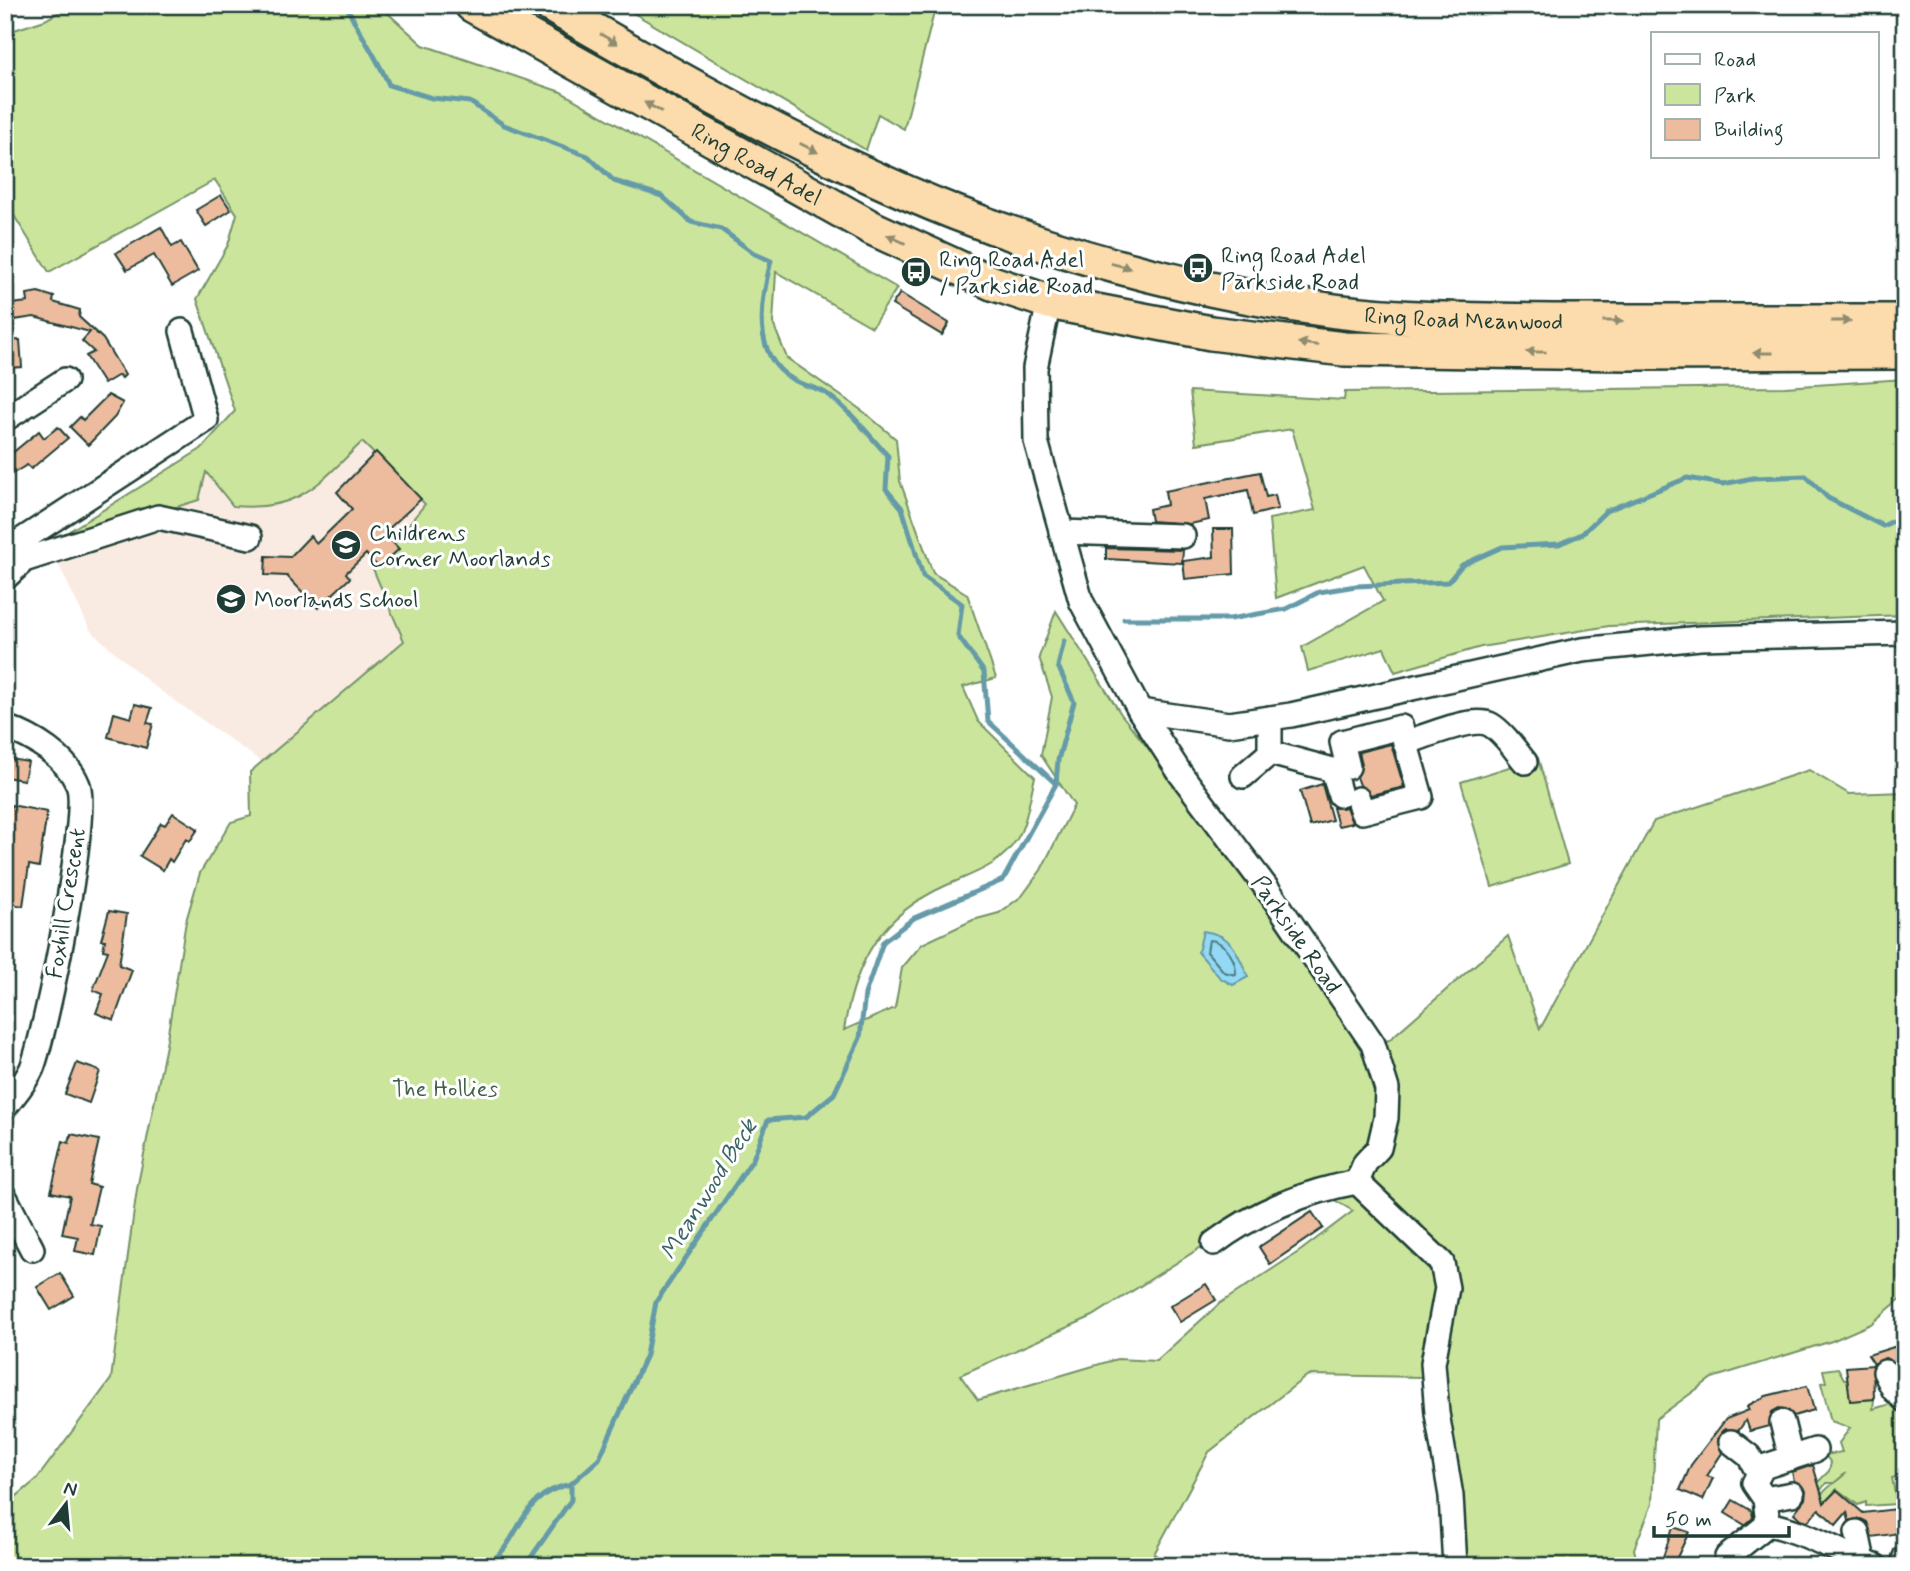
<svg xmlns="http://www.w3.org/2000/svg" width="1910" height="1571" font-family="Mynerve,sans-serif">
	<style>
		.built { fill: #faebe2 }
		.green { fill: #cbe69c; stroke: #759268; stroke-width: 2; fill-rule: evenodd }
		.water { fill: #93d8f5; stroke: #659aa8; stroke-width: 2 }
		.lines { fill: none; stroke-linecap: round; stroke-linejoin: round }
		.shore { stroke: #4d7b81; stroke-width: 2 }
		.stream { stroke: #659aa8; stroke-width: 5 }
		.building { fill: #edbc9e; stroke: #1f3d34; stroke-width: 2 }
		.minor-casing { stroke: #1f3d34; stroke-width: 28 }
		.highway-casing { stroke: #1f3d34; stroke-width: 38 }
		.minor { stroke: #fff; stroke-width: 23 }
		.highway { stroke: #fcdcac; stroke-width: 33 }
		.oneway { fill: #8e8c70 }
		.labels { text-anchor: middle; stroke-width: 6; stroke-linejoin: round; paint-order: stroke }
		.street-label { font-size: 23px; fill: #1f3d34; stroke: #fff }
		.poi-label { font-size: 23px; fill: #1f3d34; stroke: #fff; text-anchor: start }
		.park-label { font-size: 23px; fill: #415f49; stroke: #fff }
		.water-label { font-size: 24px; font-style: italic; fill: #3c6464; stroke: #fff }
	</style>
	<rect width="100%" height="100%" fill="#fff"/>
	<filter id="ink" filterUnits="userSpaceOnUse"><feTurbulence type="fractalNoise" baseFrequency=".0143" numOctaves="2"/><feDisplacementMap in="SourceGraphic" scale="14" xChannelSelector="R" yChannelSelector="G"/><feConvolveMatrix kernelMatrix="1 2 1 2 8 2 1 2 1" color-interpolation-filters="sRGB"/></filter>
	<g filter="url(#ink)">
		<polygon class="built" points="362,442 425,504 373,569 404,641 262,762 151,684 90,630 54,555 181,503 199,500 205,472 306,495"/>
		<g class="green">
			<path d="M72,5H379L423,45L561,92L897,288L872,327L776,272L773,323L787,358L864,412L896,439L900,481L933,573L967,594L996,678L963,687L978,721L1035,777C1030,796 1027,823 1017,839C1000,866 974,873 947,885C880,915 855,961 844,1030L895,1008L902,968L922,944L973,920L999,913L1022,896L1041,870L1074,805L1041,755L1052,697L1039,657L1056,611L1121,714L1178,786L1364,1048L1389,1040L1508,936L1540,1029L1654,821L1809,770L1849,794L1905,792V1295L1871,1324L1832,1341L1712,1378L1656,1419L1652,1504L1634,1549L1638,1566H1464L1446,1382L1423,1377L1308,1375L1209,1452L1154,1554L1173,1566H5V1506L36,1480L111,1379L137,1189L166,1045L186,921L200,873L231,822L251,816L250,772L404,641L373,569L425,504L362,442C318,484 300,512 233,506L206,472L199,500L42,548L201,449L235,411L197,299L228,245L237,214L215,180L49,272L5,201V33L45,20ZM1311,1186L1353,1211L1300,1251L1219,1304L1156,1361L1117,1359L978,1400L960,1375L1093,1316L1206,1244L1203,1237Z"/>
			<polygon points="620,5 936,5 904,129 878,114 866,150"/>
			<polygon points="1905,379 1905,615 1609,626 1481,647 1395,672 1384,648 1308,671 1302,647 1383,601 1364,565 1276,598 1269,519 1315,510 1292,429 1196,444 1190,391 1344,400 1345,392 1785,387"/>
			<polygon points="1538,758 1568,864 1492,887 1461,782"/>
			<path d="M1838,1368L1844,1379H1847L1851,1401L1874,1399L1873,1409L1890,1404L1905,1408V1475L1892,1478L1897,1504L1866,1506V1502L1858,1505L1837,1489L1822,1505L1819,1498C1826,1487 1837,1482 1846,1473L1834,1483H1826L1821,1490L1818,1482L1829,1471L1831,1463L1825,1455L1842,1452L1839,1443L1850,1428L1831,1421L1821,1383L1826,1382L1823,1370Z"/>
		</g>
		<path class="water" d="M1203,931C1233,935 1237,951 1248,977L1233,985L1220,978L1198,952Z"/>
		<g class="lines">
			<path class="shore" d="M1209,940C1225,940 1237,961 1236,975L1224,972L1207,952Z"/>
			<g class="stream">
				<polyline points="322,5 337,5"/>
				<path d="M346,5C359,33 377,57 389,85L432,98L470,102L504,125L588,156L614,181L662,196L691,222L721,229L755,254L771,261C761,300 751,355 792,379C803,386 817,387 827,394C852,412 868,434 888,456L886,489L902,508L923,576L962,604L958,636L984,672L988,721L1056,784"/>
				<polyline points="1124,619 1230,619 1286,609 1319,592 1356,586 1448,582 1462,565 1502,547 1559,544 1582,534 1606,511 1687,478 1723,484 1753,478 1806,476 1828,498 1883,526 1905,515"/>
				<path d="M483,1566C524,1546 514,1495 571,1484"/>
				<polyline points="525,1566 571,1500 571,1484 599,1459 646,1355 656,1302 753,1159 768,1120 806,1117 834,1094 860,1038 865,994 883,942 914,918 1003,880 1056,784 1058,760 1074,702 1058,666 1064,641"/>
			</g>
		</g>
		<g class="building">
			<polygon points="221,195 231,210 206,226 196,210"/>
			<polygon points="161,227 172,247 181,242 198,271 172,286 154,255 127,270 116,253"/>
			<polygon points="38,292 54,297 53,302 80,310 79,317 103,339 125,375 122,378 119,375 104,384 86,356 94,352 82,341 90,332 34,317 14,320 11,304 28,302 27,294"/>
			<polygon points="900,293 949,323 942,335 892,305"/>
			<polygon points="20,340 22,367 8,368 5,341"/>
			<polygon points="108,395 123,403 115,417 88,445 70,427 80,417 83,420"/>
			<polygon points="58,427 68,438 31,469 27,465 5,478 5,459 39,431 44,438"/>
			<polygon points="376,452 421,499 384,533 399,549 379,568 366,554 346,573 350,578 318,608 287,576 265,575 266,556 290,557 310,536 317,543 352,509 337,492"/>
			<polygon points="1260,472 1266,497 1275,495 1278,509 1253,515 1248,490 1205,499 1209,520 1190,524 1151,521 1149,509 1167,505 1165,491"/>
			<polygon points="1213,529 1233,529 1234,574 1185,579 1183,561 1214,557"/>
			<polygon points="1106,548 1183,550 1182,563 1106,559"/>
			<polygon points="135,704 152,708 147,723 153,724 146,748 108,737 114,713 131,718"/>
			<polygon points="1391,744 1404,787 1371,795 1360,785 1357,777 1362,764 1359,752"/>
			<polygon points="5,758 28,762 24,780 5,777"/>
			<polygon points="1322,784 1332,820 1310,826 1300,791"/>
			<polygon points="11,805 47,812 39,867 29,865 23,906 5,903 8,840 5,839"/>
			<polygon points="1346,807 1352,823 1338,826 1333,808"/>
			<polygon points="173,813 198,829 190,841 186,839 172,862 169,859 163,870 140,856 161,823 165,825"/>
			<polygon points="109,911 127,914 119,965 132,970 114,1020 96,1013 103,994 93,990 108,951 103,950 105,940 101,940"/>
			<polygon points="77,1063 100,1071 89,1103 65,1094"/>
			<polygon points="71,1134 99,1140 89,1184 99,1187 90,1224 101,1226 95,1255 75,1251 78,1237 62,1234 70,1196 51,1192 63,1141 69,1143"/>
			<polygon points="1312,1212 1323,1228 1270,1264 1259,1247"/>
			<polygon points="60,1273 74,1296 51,1310 37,1287"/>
			<polygon points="1206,1284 1216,1300 1180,1322 1170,1306"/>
			<polygon points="1897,1346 1903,1357 1895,1363 1885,1358 1874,1364 1868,1355"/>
			<polygon points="1873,1365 1874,1399 1850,1401 1846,1367"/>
			<polygon points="1807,1386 1814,1410 1794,1416 1786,1409 1779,1408 1772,1412 1769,1426 1750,1431 1746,1420 1739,1430 1725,1429 1717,1439 1722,1453 1707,1476 1713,1478 1703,1500 1680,1490 1691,1465 1726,1419 1749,1410 1747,1406 1766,1396"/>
			<polygon points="1813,1465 1824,1503 1837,1490 1863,1513 1896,1509 1900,1533 1872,1537 1867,1522 1861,1519 1849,1521 1847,1512 1836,1525 1819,1509 1808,1521 1801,1519 1794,1513 1805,1499 1806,1491 1794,1481 1792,1472"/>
			<polygon points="1733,1500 1752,1511 1753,1518 1745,1525 1725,1513"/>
			<polygon points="1673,1527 1689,1532 1673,1566 1660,1566"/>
		</g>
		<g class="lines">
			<g class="minor-casing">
				<g id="minor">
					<polyline points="1049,302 1035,368 1036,441 1081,601 1140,711 1180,773 1271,894 1373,1044 1387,1089 1386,1118 1379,1148 1365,1163 1357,1182"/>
					<polyline points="5,419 65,380"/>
					<polyline points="1061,532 1183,536"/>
					<polyline points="5,551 206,420 182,331"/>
					<polyline points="5,578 24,560 158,517 250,537"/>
					<polyline points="1140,711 1229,724 1291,715 1582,650 1700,638 1905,633"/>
					<polyline points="1270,718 1270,753 1333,770 1340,795"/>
					<path d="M5,727C33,737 67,757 78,785C90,813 46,1032 32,1068C26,1082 14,1095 5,1107"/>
					<path d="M1405,743C1424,737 1474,715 1491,725C1504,733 1515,750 1525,762"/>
					<polyline points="1348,767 1342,742 1401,727 1421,797 1362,812 1358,799"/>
					<polyline points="1243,776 1270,753"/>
					<polyline points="1357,1182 1442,1263 1447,1288 1433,1363 1437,1413 1451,1496 1455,1566"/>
					<polyline points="5,1197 32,1249"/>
					<path d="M1214,1243C1255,1212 1307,1191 1357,1182"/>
					<polyline points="1885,1372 1894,1390 1905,1400"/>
					<polyline points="1782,1422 1791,1458"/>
					<polyline points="1731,1442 1749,1456 1759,1474"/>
					<polyline points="1765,1499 1792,1494"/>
					<path d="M1768,1524C1806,1531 1839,1553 1875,1566"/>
					<polyline points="1857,1532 1863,1561"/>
					<polyline points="1724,1566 1727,1557 1768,1524 1765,1499 1754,1483 1763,1467 1815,1450"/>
					<polyline points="1903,1566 1905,1557"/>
				</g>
			</g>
			<g class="highway-casing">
				<g id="highway">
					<path id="s1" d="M472,5L872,228L992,283L1049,302L1211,333L1344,349L1628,353L1905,352"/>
					<path id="s2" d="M550,5C681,81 814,157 956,213C1076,260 1206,293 1335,311C1413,321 1491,320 1570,321C1681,321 1793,321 1905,321"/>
				</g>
			</g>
			<use href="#minor" class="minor"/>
			<use href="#highway" class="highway"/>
		</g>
		<defs><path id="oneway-solid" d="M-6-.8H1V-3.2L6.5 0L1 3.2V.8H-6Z" transform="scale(1.75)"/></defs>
		<g class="oneway">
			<use href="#oneway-solid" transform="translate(609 39) rotate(30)"/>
			<use href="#oneway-solid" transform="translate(653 107) rotate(-151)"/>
			<use href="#oneway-solid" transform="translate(809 148) rotate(27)"/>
			<use href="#oneway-solid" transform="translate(896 239) rotate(-155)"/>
			<use href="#oneway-solid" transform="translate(1121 266) rotate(15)"/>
			<use href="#oneway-solid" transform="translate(1613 321)"/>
			<use href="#oneway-solid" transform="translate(1841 321)"/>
			<use href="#oneway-solid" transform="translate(1308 344) rotate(-173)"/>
			<use href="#oneway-solid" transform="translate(1536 352) rotate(-179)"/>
			<use href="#oneway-solid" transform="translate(1763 353) rotate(180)"/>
		</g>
	</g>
	<defs>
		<g id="bus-disc" transform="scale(1.575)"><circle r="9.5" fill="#1f3d34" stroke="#fff"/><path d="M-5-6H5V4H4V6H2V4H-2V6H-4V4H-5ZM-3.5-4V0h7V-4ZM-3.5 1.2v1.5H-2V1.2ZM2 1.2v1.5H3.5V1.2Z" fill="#fff"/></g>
		<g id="school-disc" transform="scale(1.575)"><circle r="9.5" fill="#1f3d34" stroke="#fff"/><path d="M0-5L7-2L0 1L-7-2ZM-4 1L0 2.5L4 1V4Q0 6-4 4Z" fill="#fff"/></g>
	</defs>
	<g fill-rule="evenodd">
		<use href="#bus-disc" x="1198" y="268"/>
		<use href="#bus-disc" x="916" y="272"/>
		<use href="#school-disc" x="346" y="545"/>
		<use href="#school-disc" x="231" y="599"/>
	</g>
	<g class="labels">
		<g class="street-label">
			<text dy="8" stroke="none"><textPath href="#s1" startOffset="326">Ring Road Adel</textPath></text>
			<text dy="8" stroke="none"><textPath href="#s2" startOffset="978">Ring Road Meanwood</textPath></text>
			<text transform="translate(65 903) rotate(-81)" y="8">Foxhill Crescent</text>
			<text transform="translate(1297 934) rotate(55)" y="8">Parkside Road</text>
		</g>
		<g class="poi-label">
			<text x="1221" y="263">Ring Road Adel<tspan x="1221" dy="26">Parkside Road</tspan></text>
			<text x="939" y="267">Ring Road Adel<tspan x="939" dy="26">/ Parkside Road</tspan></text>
			<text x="369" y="540">Childrens<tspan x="369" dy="26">Corner Moorlands</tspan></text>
			<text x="254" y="607">Moorlands School</text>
		</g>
		<g class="park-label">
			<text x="445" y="1096">The Hollies</text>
		</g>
		<g class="water-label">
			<text transform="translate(708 1189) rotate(-58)" y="8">Meanwood Beck</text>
		</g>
	</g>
	<rect width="1910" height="1571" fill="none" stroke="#fff" stroke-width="28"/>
	<rect x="14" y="14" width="1882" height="1543" fill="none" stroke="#1f3d34" stroke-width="2.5" filter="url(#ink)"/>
	<rect x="1651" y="32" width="228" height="126" fill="#ffffff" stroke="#a5b1ae" stroke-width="2"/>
	<rect x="1665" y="54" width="35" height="10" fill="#ffffff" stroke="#a5b1ae" stroke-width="2"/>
	<text x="1714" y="66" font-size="21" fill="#1f3d34">Road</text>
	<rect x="1665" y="84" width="35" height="21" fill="#cbe69c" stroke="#a5b1ae" stroke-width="2"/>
	<text x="1714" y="102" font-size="21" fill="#1f3d34">Park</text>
	<rect x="1665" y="119" width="35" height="21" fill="#edbc9e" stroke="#a5b1ae" stroke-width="2"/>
	<text x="1714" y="136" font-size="21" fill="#1f3d34">Building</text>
	<g transform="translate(66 1504) rotate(16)" stroke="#ffffff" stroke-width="5" paint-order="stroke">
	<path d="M0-5L12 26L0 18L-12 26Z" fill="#1f3d34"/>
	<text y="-10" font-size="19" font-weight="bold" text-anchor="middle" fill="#1f3d34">N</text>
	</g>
	<path d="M1654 1526v10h135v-10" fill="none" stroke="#1f3d34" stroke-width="3.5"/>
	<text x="1665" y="1526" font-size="21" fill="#1f3d34" stroke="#ffffff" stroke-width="5" paint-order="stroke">50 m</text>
</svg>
